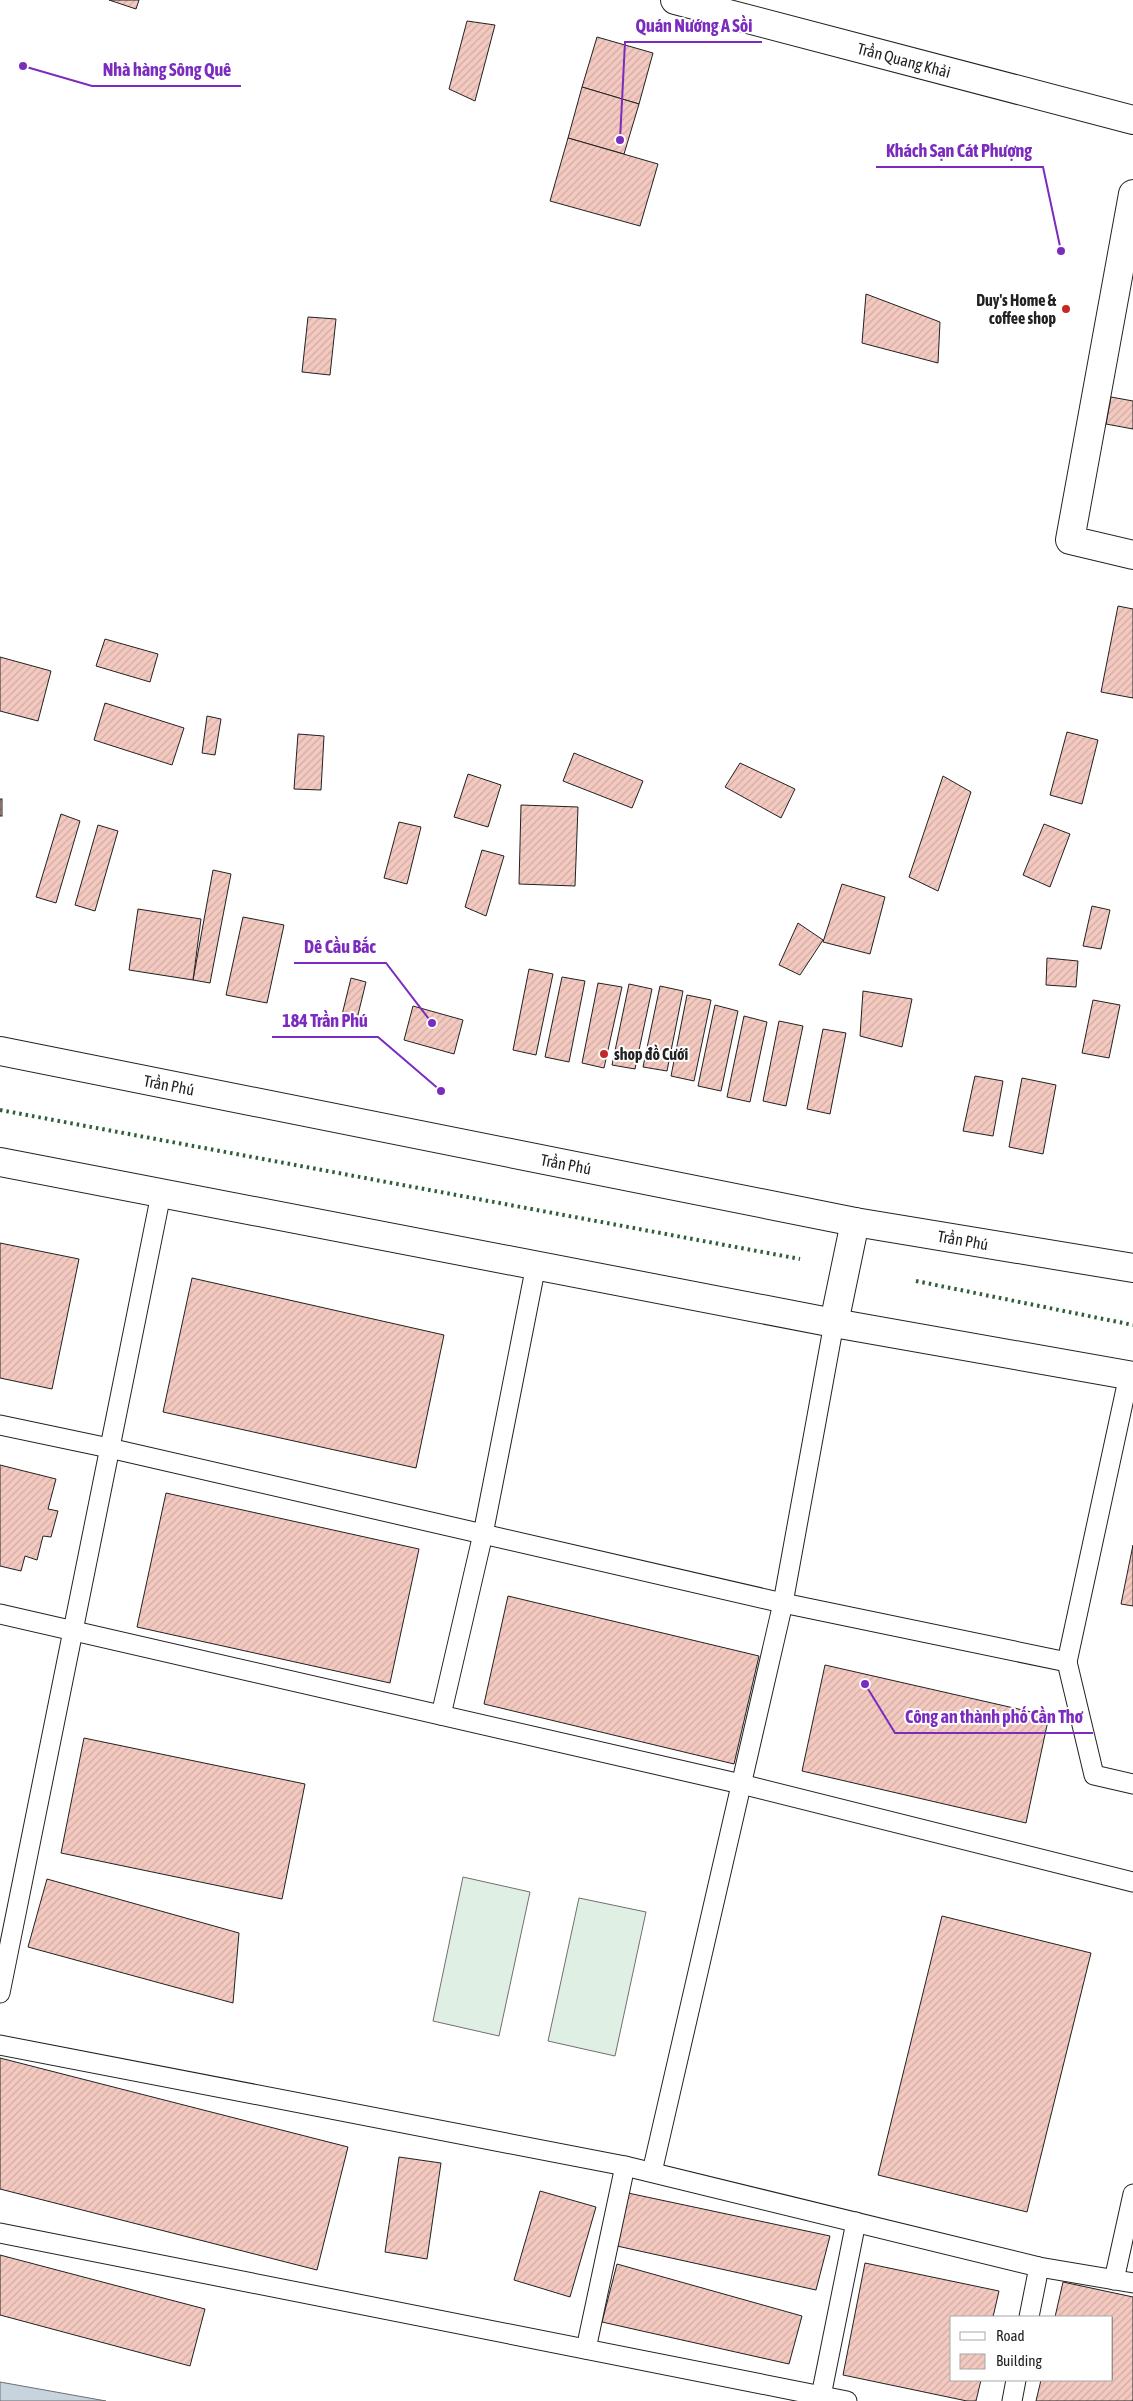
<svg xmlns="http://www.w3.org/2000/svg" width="1133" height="2401" font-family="'Asap Condensed',sans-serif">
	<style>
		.garden { fill: #e0efe3; stroke: #6f6f6f }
		.water { fill: #c7d3dd; stroke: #6f6f6f }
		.building { fill: url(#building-hatch); stroke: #222 }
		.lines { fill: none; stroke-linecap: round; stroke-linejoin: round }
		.lane-casing { stroke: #222; stroke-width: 21 }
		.street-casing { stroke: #222; stroke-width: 30 }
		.secondary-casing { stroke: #222; stroke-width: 30 }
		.lane { stroke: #fff; stroke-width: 19 }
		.street { stroke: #fff; stroke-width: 28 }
		.secondary { stroke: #fff; stroke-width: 28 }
		.hedge { stroke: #2f5e38; stroke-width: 4; stroke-dasharray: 2.5 4; stroke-linecap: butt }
		.poi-dot { fill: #c62828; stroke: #fff; stroke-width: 2 }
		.labels { text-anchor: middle; stroke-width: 4; stroke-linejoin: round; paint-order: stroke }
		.street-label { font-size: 16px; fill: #222; stroke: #fff }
		.poi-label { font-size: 16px; font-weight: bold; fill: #222; stroke: #fff; text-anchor: end }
		.leader { fill: none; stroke: #7b2cbf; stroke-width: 2 }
		.callout-dot { fill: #7b2cbf; stroke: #fff; stroke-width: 2 }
		.callout-label { font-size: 18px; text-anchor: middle; font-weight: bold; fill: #7b2cbf; stroke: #fff; stroke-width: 4; stroke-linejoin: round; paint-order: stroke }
	</style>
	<defs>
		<pattern id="building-hatch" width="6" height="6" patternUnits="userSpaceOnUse" patternTransform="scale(1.25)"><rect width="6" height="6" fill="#f3c9c0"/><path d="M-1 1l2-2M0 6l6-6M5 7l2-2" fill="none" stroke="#d0aca5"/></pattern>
	</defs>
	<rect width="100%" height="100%" fill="#fff"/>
	<g class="garden">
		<polygon points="463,1877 530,1892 499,2036 433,2021"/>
		<polygon points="579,1898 646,1912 615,2056 548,2041"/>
	</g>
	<polygon class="water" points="0,2382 106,2401 0,2401"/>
	<g class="building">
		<polygon points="109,0 139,0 136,9"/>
		<polygon points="467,21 495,25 475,101 449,89"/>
		<polygon points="597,37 653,53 639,104 582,87"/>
		<polygon points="582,87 639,104 624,154 568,138"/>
		<polygon points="568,138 658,164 640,226 550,201"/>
		<polygon points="866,294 940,322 938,363 862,343"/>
		<polygon points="308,317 336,319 330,375 302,372"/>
		<polygon points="1111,397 1133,401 1133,429 1106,424"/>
		<polygon points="1118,606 1133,609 1133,698 1101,692"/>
		<polygon points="105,639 158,654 150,682 96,666"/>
		<polygon points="0,657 51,671 38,721 0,711"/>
		<polygon points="105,703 184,728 172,765 94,740"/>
		<polygon points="207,716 221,719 215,755 202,753"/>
		<polygon points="1067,732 1098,740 1082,804 1050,795"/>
		<polygon points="298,734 324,736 321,790 294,789"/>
		<polygon points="574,753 643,781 632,808 563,781"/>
		<polygon points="740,763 795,789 781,818 725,787"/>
		<polygon points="468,774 501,785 488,827 454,817"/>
		<polygon points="943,776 971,792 938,891 909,877"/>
		<rect x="0" y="799" width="2" height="17"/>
		<polygon points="521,805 578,807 575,886 519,884"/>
		<polygon points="61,814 80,821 56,903 36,897"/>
		<polygon points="399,822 421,827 407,884 384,878"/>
		<polygon points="1044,824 1070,834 1050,887 1023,875"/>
		<polygon points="98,825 118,831 95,911 75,905"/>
		<polygon points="482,850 504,856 486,916 465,907"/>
		<polygon points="213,870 231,874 210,983 193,980"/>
		<polygon points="842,884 885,897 870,954 823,942"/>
		<polygon points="1092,906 1110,910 1101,949 1083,946"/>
		<polygon points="138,909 201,919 193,980 129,970"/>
		<polygon points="243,917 284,925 267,1003 226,995"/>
		<polygon points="798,923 823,940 800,975 779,965"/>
		<polygon points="1047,958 1078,961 1076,987 1046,985"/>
		<polygon points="529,969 553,974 536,1055 513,1050"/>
		<polygon points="562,977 585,981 569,1062 545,1057"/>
		<polygon points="351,978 366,982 356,1023 341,1019"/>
		<polygon points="598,983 622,987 604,1068 582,1063"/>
		<polygon points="629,984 652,989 635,1069 612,1065"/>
		<polygon points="660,986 683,991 667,1071 643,1067"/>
		<polygon points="863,991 912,999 902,1047 860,1036"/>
		<polygon points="687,995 711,1000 694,1081 671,1076"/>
		<polygon points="1093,1000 1120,1005 1109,1058 1082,1053"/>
		<polygon points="715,1005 738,1011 721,1091 698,1086"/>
		<polygon points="413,1006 463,1020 454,1054 404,1040"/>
		<polygon points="744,1016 767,1022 750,1102 727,1097"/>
		<polygon points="779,1021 803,1026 786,1106 763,1101"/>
		<polygon points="823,1029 846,1033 830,1114 807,1109"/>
		<polygon points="975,1076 1003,1081 993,1136 963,1131"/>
		<polygon points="1022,1078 1056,1085 1043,1154 1009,1147"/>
		<polygon points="0,1243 79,1259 52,1389 0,1378"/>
		<polygon points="192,1278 444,1335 416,1468 163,1412"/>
		<polygon points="0,1465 56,1479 48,1509 58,1511 51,1537 43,1536 37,1560 25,1556 21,1571 0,1566"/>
		<polygon points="166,1493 419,1549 390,1683 137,1627"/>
		<polygon points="1133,1545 1133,1606 1121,1604"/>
		<polygon points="508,1596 759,1656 734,1764 484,1704"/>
		<polygon points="825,1665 1049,1716 1026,1823 802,1771"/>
		<polygon points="84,1738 305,1784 282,1899 61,1853"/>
		<polygon points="47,1879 239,1933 233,2003 28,1947"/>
		<polygon points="942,1916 1091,1953 1027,2212 878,2175"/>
		<polygon points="0,2058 348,2147 317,2270 0,2189"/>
		<polygon points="399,2157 441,2163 427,2259 385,2252"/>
		<polygon points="540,2191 596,2207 570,2297 514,2280"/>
		<polygon points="628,2193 830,2236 816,2290 617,2246"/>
		<polygon points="0,2255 205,2309 190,2366 0,2315"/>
		<polygon points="865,2263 999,2291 993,2317 952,2317 952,2380 981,2380 976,2401 967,2401 843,2375"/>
		<polygon points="617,2264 802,2316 789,2364 602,2322"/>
		<polygon points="1063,2282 1133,2297 1133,2401 1036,2401 1041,2380 1112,2380 1112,2317 1055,2317"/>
	</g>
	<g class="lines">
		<g class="lane-casing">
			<g id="lane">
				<polyline points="0,1425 109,1448 783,1603 1067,1662 1094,1775 1133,1784"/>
				<polyline points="0,1614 741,1784 1133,1882"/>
				<polyline points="1067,1662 1129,1375"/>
				<polyline points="441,1715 483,1534 536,1265"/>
				<polyline points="0,1993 161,1194"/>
				<polyline points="0,2045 625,2166 1039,2267 1133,2283"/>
				<polyline points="652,2172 783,1603 834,1323"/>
				<polyline points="0,2233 847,2401"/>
				<polyline points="1114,2280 1133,2194"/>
				<polyline points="1029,2317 1039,2267"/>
				<polyline points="586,2349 625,2166"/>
				<polyline points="821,2396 856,2222"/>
				<polyline points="1012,2401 1016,2380"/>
			</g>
		</g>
		<g class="street-casing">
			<polyline id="street" points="1133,194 1070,540 1133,555"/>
		</g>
		<g class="secondary-casing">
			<g id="secondary">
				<polyline points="675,0 1133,120"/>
				<polyline points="0,1051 855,1222 1133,1268"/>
				<polyline points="0,1162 834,1323 1133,1376"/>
				<polyline points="834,1323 855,1222"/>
			</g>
		</g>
		<use href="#lane" class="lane"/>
		<use href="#street" class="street"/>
		<use href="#secondary" class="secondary"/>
		<g class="hedge">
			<polyline points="0,1110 800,1259"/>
			<polyline points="916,1281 1133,1325"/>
		</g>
	</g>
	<g class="poi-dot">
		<circle cx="1066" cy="309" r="5"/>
		<circle cx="604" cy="1054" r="5"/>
	</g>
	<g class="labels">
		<g class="street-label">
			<text transform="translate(904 60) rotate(15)" y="6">Trần Quang Khải</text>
			<text transform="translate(169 1085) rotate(11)" y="6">Trần Phú</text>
			<text transform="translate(566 1164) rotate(11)" y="6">Trần Phú</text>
			<text transform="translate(963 1240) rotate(10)" y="6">Trần Phú</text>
		</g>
		<g class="poi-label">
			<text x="1056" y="306">Duy's Home &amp;<tspan x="1056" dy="18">coffee shop</tspan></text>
			<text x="614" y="1060" text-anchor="start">shop đồ Cưới</text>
		</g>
	</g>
	<path class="leader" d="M620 140L625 42H762M23 66L92 86H241M1061 251L1043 167H876M432 1023L386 963H294M441 1091L378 1037H272M865 1684L895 1733H1093"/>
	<g class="callout-dot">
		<circle cx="620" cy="140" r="5"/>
		<circle cx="23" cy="66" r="5"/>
		<circle cx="1061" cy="251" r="5"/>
		<circle cx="432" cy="1023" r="5"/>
		<circle cx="441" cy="1091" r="5"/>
		<circle cx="865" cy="1684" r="5"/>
	</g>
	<g class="callout-label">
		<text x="694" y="32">Quán Nướng A Sồi</text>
		<text x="167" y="76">Nhà hàng Sông Quê</text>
		<text x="959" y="157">Khách Sạn Cát Phượng</text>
		<text x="340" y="953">Dê Cầu Bắc</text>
		<text x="325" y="1027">184 Trần Phú</text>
		<text x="994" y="1723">Công an thành phố Cần Thơ</text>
	</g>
	<rect x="950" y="2316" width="162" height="65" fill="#ffffff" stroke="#a7a7a7"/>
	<rect x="960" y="2332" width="25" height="8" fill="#ffffff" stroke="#a7a7a7"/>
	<text x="996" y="2341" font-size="15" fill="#222222">Road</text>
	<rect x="960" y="2354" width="25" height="15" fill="url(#building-hatch)" stroke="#a7a7a7"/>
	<text x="996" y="2366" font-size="15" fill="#222222">Building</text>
</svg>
